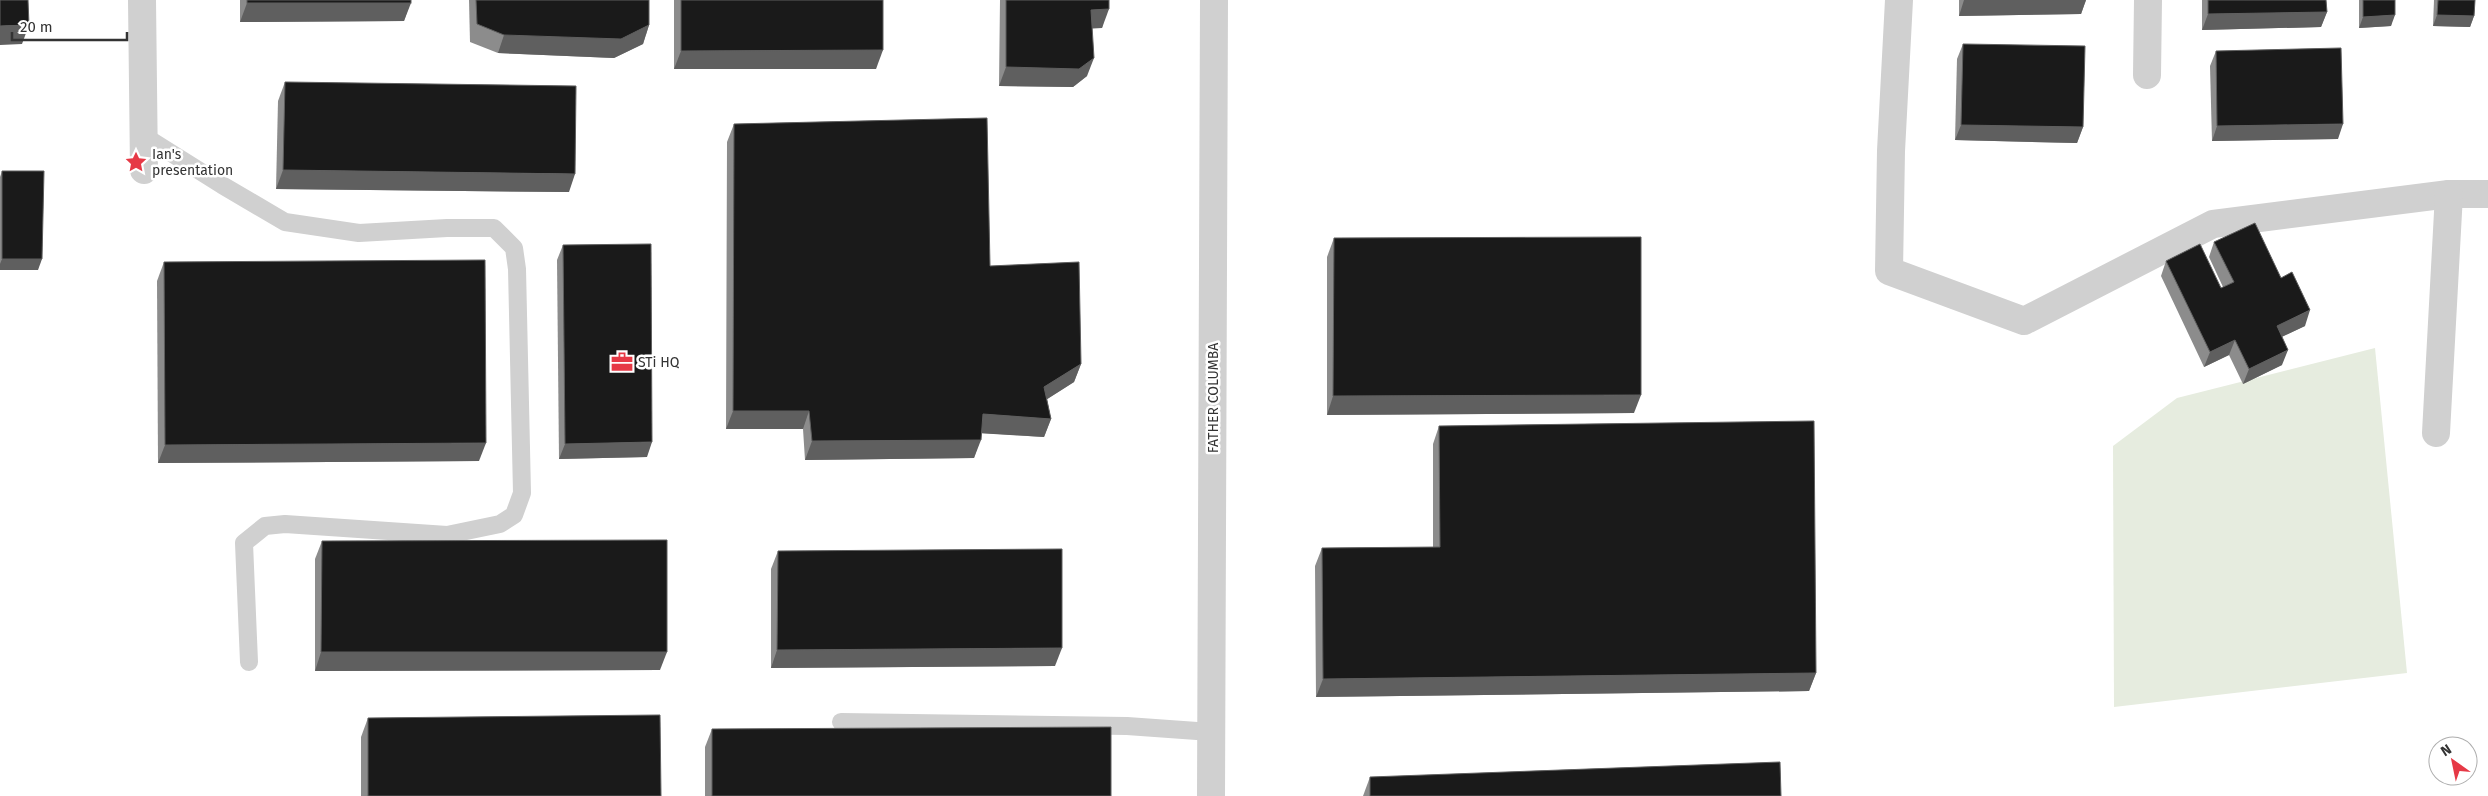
<svg xmlns="http://www.w3.org/2000/svg" width="2488" height="796" font-family="'Fira Sans',sans-serif">
	<style>
		.green { fill: #e6ecdf }
		.lines { fill: none; stroke-linecap: round; stroke-linejoin: round }
		.lane { stroke: #d0d0d0; stroke-width: 18 }
		.street { stroke: #d0d0d0; stroke-width: 28 }
		.wall { fill: #8c8c8c }
		.shaded-wall { fill: #5f5f5f }
		.building { fill: #1a1a1a; stroke: #5f5f5f }
		.labels { text-anchor: middle; stroke-width: 5; stroke-linejoin: round; paint-order: stroke }
		.poi-label { font-size: 14px; fill: #333; stroke: #fff; text-anchor: start }
		.street-label { font-size: 14px; fill: #333; stroke: #fff }
	</style>
	<rect width="100%" height="100%" fill="#fff"/>
	<polygon class="green" points="2375,348 2407,673 2114,707 2113,446 2177,398"/>
	<g class="lines">
		<g class="lane">
			<polyline points="144,136 222,185 285,222 359,233 447,228 494,228 514,248 517,269 522,493 514,515 500,524 447,535 285,524 265,526 244,543 249,662"/>
			<polyline points="841,722 1127,726 1211,732"/>
		</g>
		<g class="street">
			<polyline points="142,0 144,170"/>
			<polyline points="1899,0 1891,151 1889,271 2024,321 2213,224 2449,194 2488,194"/>
			<polyline points="2147,75 2148,0"/>
			<polyline points="2436,433 2449,194"/>
			<polyline points="1211,796 1214,0"/>
		</g>
	</g>
	<g class="wall">
		<polygon points="240,0 411,0 404,21 240,22"/>
		<polygon points="469,0 649,0 649,25 643,44 614,58 498,53 470,42"/>
		<polygon points="674,0 883,0 876,69 674,69"/>
		<polygon points="1000,0 1109,0 1102,28 1092,28 1087,76 1073,87 999,86"/>
		<polygon points="1959,0 2086,0 2081,14 1959,16"/>
		<polygon points="2202,0 2326,0 2327,12 2321,27 2202,30"/>
		<polygon points="2359,0 2395,0 2391,26 2359,28"/>
		<polygon points="2434,0 2475,0 2474,16 2470,27 2433,26"/>
		<polygon points="1963,44 2083,127 2077,143 1955,140 1957,59"/>
		<polygon points="2216,51 2338,139 2212,141 2210,66"/>
		<polygon points="285,82 569,192 276,189 278,101"/>
		<polygon points="734,124 990,266 1081,364 1074,382 1047,399 1051,419 1044,437 982,433 974,458 805,460 803,429 726,429 727,142"/>
		<polygon points="2,171 38,270 0,270 0,177"/>
		<polygon points="1334,238 1634,413 1327,415 1327,257"/>
		<polygon points="2214,242 2281,278 2305,326 2281,337 2282,365 2243,384 2229,355 2204,367 2161,276 2166,261 2221,288 2223,287 2209,257"/>
		<polygon points="563,245 647,457 559,459 557,260"/>
		<polygon points="164,262 479,461 158,463 157,281"/>
		<polygon points="1439,426 1816,673 1809,691 1316,697 1315,566 1322,548 1433,547 1433,444"/>
		<polygon points="322,541 660,670 315,671 315,559"/>
		<polygon points="778,551 1055,666 771,668 771,569"/>
		<polygon points="368,718 661,796 361,796 361,737"/>
		<polygon points="712,729 1111,796 705,796 705,747"/>
		<polygon points="1370,777 1781,796 1363,796"/>
	</g>
	<g class="shaded-wall">
		<polygon points="1964,0 2086,0 2081,14 1959,16"/>
		<polygon points="247,3 411,3 404,21 240,22"/>
		<polygon points="1109,9 1102,28 1084,29 1091,10"/>
		<polygon points="2327,12 2321,27 2202,30 2208,14"/>
		<polygon points="2395,15 2391,26 2359,28 2363,17"/>
		<polygon points="2437,15 2474,16 2470,27 2433,26"/>
		<polygon points="29,25 22,44 0,45 0,26"/>
		<polygon points="649,25 643,44 614,58 498,53 504,35"/>
		<polygon points="883,50 876,69 674,69 681,51"/>
		<polygon points="1094,58 1087,76 1073,87 999,86 1006,67"/>
		<polygon points="2343,124 2338,139 2212,141 2217,126"/>
		<polygon points="1961,125 2083,127 2077,143 1955,140"/>
		<polygon points="283,170 575,174 569,192 276,189"/>
		<polygon points="2,259 42,259 38,270 0,270 0,264"/>
		<polygon points="2310,310 2305,326 2271,342 2277,326"/>
		<polygon points="2235,340 2229,355 2204,367 2210,352"/>
		<polygon points="2288,350 2282,365 2243,384 2249,369"/>
		<polygon points="1081,364 1074,382 1038,405 1044,387"/>
		<polygon points="1641,395 1634,413 1327,415 1333,396"/>
		<polygon points="733,411 809,411 803,429 726,429"/>
		<polygon points="983,414 1051,419 1044,437 977,433"/>
		<polygon points="981,440 974,458 805,460 812,441"/>
		<polygon points="652,442 647,457 559,459 565,444"/>
		<polygon points="486,443 479,461 158,463 165,445"/>
		<polygon points="1062,648 1055,666 771,668 777,650"/>
		<polygon points="321,652 667,652 660,670 315,671"/>
		<polygon points="1816,673 1809,691 1316,697 1323,679"/>
	</g>
	<g class="building">
		<polygon points="0,0 28,0 29,25 0,26"/>
		<rect x="247" y="0" width="164" height="3"/>
		<polygon points="476,0 649,0 649,25 621,39 504,35 477,24"/>
		<polygon points="681,0 883,0 883,50 681,51"/>
		<polygon points="1006,0 1109,0 1109,9 1091,10 1094,58 1079,69 1006,67"/>
		<polygon points="2208,0 2326,0 2327,12 2208,14"/>
		<polygon points="2363,0 2395,0 2395,15 2363,17"/>
		<polygon points="2438,0 2475,0 2474,16 2437,15"/>
		<polygon points="1963,44 2085,46 2083,127 1961,125"/>
		<polygon points="2341,48 2343,124 2217,126 2216,51"/>
		<polygon points="285,82 576,86 575,174 283,170"/>
		<polygon points="987,118 990,266 1079,262 1081,364 1044,387 1051,419 983,414 981,440 812,441 809,411 733,411 734,124"/>
		<polygon points="2,171 44,171 42,259 2,259"/>
		<polygon points="2255,223 2281,278 2292,272 2310,310 2277,326 2288,350 2249,369 2235,340 2210,352 2166,261 2200,244 2221,288 2234,282 2214,242"/>
		<polygon points="1641,237 1641,395 1333,396 1334,238"/>
		<polygon points="651,244 652,442 565,444 563,245"/>
		<polygon points="485,260 486,443 165,445 164,262"/>
		<polygon points="1814,421 1816,673 1323,679 1322,548 1440,547 1439,426"/>
		<polygon points="667,540 667,652 321,652 322,541"/>
		<polygon points="1062,549 1062,648 777,650 778,551"/>
		<polygon points="660,715 661,796 368,796 368,718"/>
		<polygon points="1111,727 1111,796 712,796 712,729"/>
		<polygon points="1780,762 1781,796 1370,796 1370,777"/>
	</g>
	<defs>
		<g id="sight-bare" transform="scale(1.725)"><path d="M0-6L1.8-2.2L6-1.7L2.9 1.2L3.7 5.4L0 3.3L-3.7 5.4L-2.9 1.2L-6-1.7L-1.8-2.2Z" fill="#e63946" stroke="#fff" stroke-width="2.5" paint-order="stroke"/></g>
		<g id="office-bare" transform="scale(1.725)"><path d="M-6-3h4V-5.5h4V-3h4V5H-6ZM-1-4.5V-3h2v-1.5ZM-6 0V1H6V0Z" fill="#e63946" stroke="#fff" stroke-width="2.5" paint-order="stroke"/></g>
	</defs>
	<g fill-rule="evenodd">
		<use href="#sight-bare" x="136" y="162"/>
		<use href="#office-bare" x="622" y="362"/>
	</g>
	<g class="labels">
		<g class="poi-label">
			<text x="152" y="159">Ian's<tspan x="152" dy="16">presentation</tspan></text>
			<text x="638" y="367">STi HQ</text>
		</g>
		<g class="street-label">
			<text transform="translate(1213 398) rotate(-90)" y="5">FATHER COLUMBA</text>
		</g>
	</g>
	<g transform="translate(2453 761) rotate(327)"><circle r="24" fill="#ffffff" stroke="#adadad"/>
	<path d="M0-4L9 19L0 12L-9 19Z" fill="#e63946"/>
	<text y="-8" font-size="14" font-weight="bold" text-anchor="middle" fill="#333333">N</text>
	</g>
	<path d="M12 32v8h115v-8" fill="none" stroke="#333333" stroke-width="2.5"/>
	<text x="20" y="32" font-size="15" fill="#333333" stroke="#ffffff" stroke-width="4" paint-order="stroke">20 m</text>
</svg>
